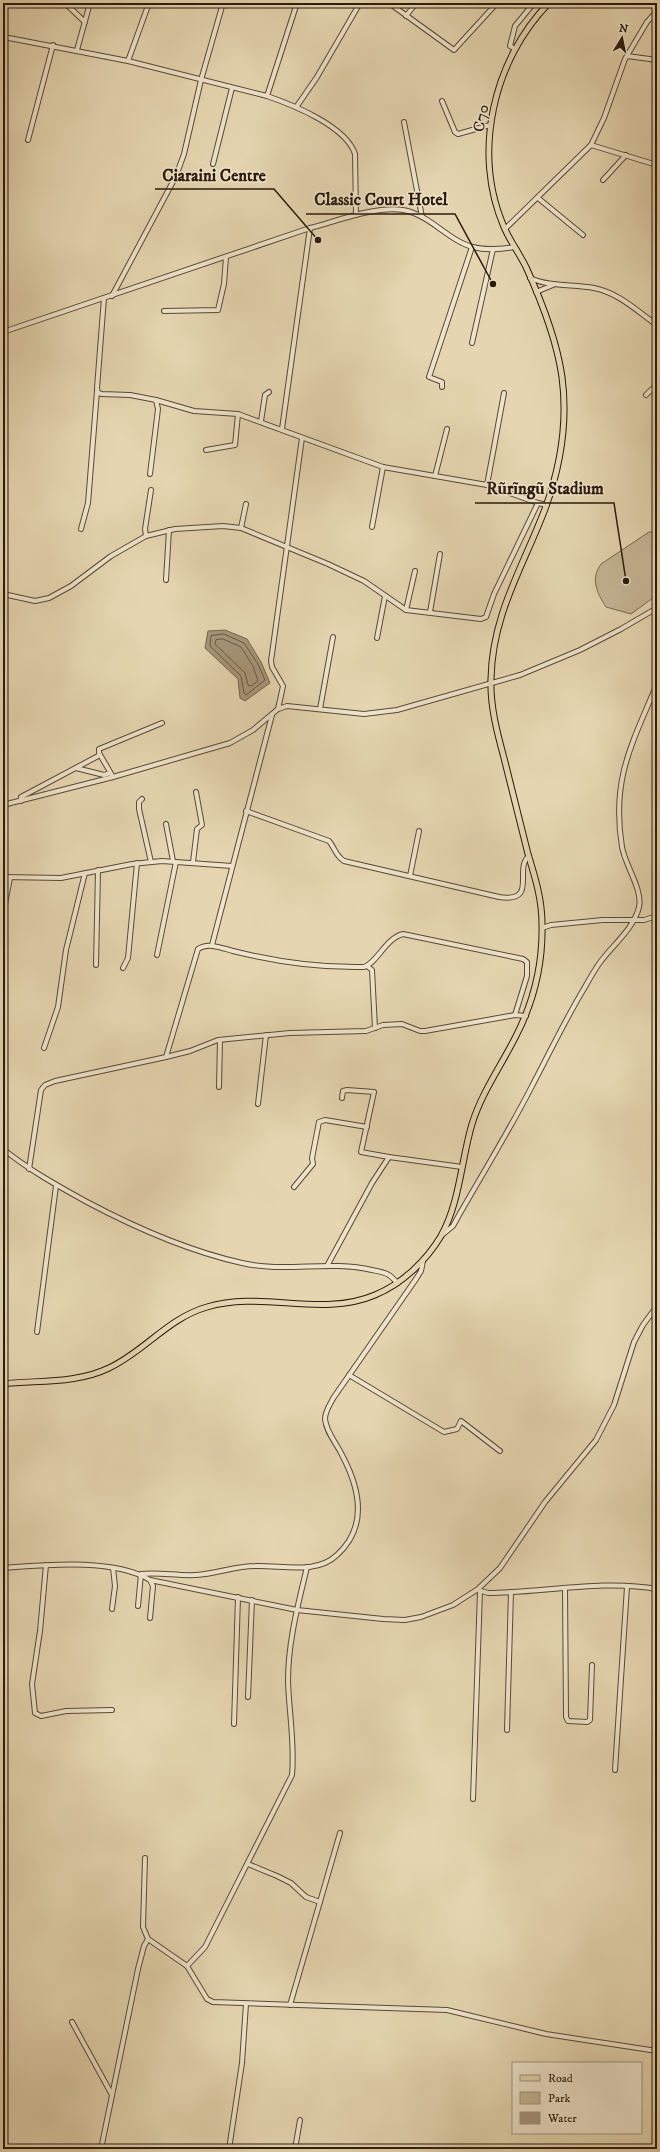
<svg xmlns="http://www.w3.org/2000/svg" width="660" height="2152" font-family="'IM FELL DW Pica',serif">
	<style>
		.green { fill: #c5b695; stroke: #786851 }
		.water { fill: #a69679; stroke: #75644e }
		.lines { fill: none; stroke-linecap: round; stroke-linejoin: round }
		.shore { stroke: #685843; stroke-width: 1 }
		.minor-casing { stroke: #5a4936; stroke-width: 6 }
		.major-casing { stroke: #2b1a0d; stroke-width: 7 }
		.minor { stroke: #eee4cc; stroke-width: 4 }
		.major { stroke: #e5d6b1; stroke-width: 5 }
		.labels { text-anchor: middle; stroke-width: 3; stroke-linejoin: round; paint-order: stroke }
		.street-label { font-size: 16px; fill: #2b1a0d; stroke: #eee4cc }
		.leader { fill: none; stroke: #2b1a0d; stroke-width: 1.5 }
		.callout-dot { fill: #2b1a0d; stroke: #eee4cc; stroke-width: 1.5 }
		.callout-label { font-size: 17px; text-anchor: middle; font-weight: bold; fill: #2b1a0d; stroke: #eee4cc; stroke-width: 3; stroke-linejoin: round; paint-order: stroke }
	</style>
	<rect width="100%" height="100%" fill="#e5d6b1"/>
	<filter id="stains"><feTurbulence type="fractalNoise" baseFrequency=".005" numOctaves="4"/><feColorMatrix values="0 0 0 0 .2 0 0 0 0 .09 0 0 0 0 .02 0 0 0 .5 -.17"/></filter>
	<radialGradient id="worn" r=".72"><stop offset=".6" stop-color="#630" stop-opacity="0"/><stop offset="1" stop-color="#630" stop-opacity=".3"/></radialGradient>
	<path class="green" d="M649,532H657V595L631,614L606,607C597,593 590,579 601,564Z"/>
	<polygon class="water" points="225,630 247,639 261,662 270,683 245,701 240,698 238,679 205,648 208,631"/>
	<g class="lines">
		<g class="shore">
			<polygon points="224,634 244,643 258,664 265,680 246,695 244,693 241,676 210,646 211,636"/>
			<polygon points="223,639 241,647 253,666 258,681 251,686 248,685 245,673 215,644 216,640"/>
		</g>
		<g class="minor-casing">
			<g id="minor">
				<polyline points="65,3 85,22"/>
				<polyline points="389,3 454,50 497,3"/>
				<polyline points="406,16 416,3"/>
				<polyline points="515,49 510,46 515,26 534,3"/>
				<path d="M3,50L4,39L9,38L128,61L267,96C293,105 346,126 355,154L356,215"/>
				<polyline points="77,50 90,3"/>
				<polyline points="627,56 657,60"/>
				<polyline points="128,61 149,3"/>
				<polyline points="267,96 297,3"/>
				<polyline points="442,101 455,132 458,134 490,125"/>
				<polyline points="297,106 317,77 360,3"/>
				<polyline points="404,122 422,217"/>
				<polyline points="28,140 53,45"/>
				<polyline points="591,145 657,165"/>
				<polyline points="213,164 232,88"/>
				<polyline points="603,180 626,155"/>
				<polyline points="538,198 583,235"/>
				<polyline points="505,229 591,145 604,118 625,59 647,22 657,11"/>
				<path d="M530,278C550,287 573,284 594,288C619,293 637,311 657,325"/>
				<polyline points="536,292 553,285"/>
				<polyline points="112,296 176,176 184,154 201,80 223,3"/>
				<polyline points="104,298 97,388 98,393 102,394 130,395 156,400 194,411 238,414 383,467 487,485 538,503 547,505"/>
				<polyline points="164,311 218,310 224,284 226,257"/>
				<path d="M3,332L310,228C337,221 375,206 403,210C429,214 450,242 473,247C487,251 502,249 515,247"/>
				<polyline points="472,343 493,249"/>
				<polyline points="442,387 442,382 429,377 472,247"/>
				<polyline points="646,395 657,384"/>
				<polyline points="261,421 265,395 269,392"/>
				<polyline points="282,429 310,228"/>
				<polyline points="206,450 235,445 238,414"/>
				<polyline points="150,474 158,409 156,400"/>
				<polyline points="435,476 447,429"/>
				<polyline points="487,485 504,393"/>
				<polyline points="372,527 383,467"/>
				<polyline points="241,528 246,504"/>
				<polyline points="81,529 88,503 97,391"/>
				<polyline points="146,536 145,529 151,490"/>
				<polyline points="166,580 169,530"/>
				<polyline points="3,594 35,601 49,598 71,586 111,556 146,536 175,529 223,526 241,528 328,564 364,581 406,610 481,619 486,617 494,594 538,503"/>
				<polyline points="406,610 415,571"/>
				<polyline points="430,612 440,554"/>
				<polyline points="377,638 385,596"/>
				<polyline points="278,709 283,686 272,667 271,661 302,438"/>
				<polyline points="320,709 333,637"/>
				<polyline points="76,768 104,775 110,773"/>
				<polyline points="113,777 99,753 99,749 162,723"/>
				<polyline points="142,799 139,802 139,809 151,862"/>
				<polyline points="21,801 21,797 100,755"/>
				<polyline points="3,805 113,777 230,743 253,730 278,709 287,706 364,714 397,710 520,675 580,650 621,629 657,608"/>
				<path d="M246,811L329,841C335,848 335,855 344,861L499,897C539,903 513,869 529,856"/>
				<polyline points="166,824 173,861"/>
				<polyline points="193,862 197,829 202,825 196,792"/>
				<polyline points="410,876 419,831"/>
				<polyline points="3,877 61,878 132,864 162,861 232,866"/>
				<polyline points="3,914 10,878"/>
				<polyline points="542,928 551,925 603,920 644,920 657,916"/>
				<polyline points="212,945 272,715"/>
				<polyline points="157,955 176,862"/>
				<polyline points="96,965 98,870"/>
				<polyline points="367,966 372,970 375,1028"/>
				<polyline points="123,968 128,958 137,863"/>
				<polyline points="44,1048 58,1007 66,950 85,873"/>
				<path d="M166,1057L198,949C208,942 222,948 233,951C277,962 319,968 364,967C377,963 386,938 403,934L523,959L527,962V976L515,1015"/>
				<polyline points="219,1087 220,1040"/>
				<polyline points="342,1098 343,1091 347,1090 374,1092 361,1152 389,1157"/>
				<polyline points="258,1104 266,1035"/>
				<path d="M3,1149C29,1170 58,1186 87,1202C136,1228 188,1251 242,1263C285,1273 329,1260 372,1270C377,1271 384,1272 389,1275C392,1277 395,1281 398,1283"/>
				<polyline points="3,1160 5,1150"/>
				<polyline points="29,1169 41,1090 45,1085 55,1081 166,1057 190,1051 218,1040 290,1033 366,1031 383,1025 402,1024 420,1031 425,1031 515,1015 526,1016"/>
				<polyline points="294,1187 313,1164 312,1158 319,1122 325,1120 367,1127"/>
				<path d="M442,1235L453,1226L459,1215C483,1173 509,1131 531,1088C549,1054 565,1020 585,987C590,978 595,969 601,961C614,944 634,928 639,907C643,890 625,865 622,847C611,779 632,744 657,684"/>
				<polyline points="327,1266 372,1183 389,1157 462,1167"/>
				<polyline points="37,1332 56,1186"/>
				<polyline points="349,1375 444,1432 457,1429 461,1421 500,1451"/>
				<polyline points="46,1565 40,1631 32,1684 35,1713 41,1716 66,1711 112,1710"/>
				<path d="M3,1568C45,1565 113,1558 150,1580L297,1610L383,1619L405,1620L421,1617L453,1605L478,1589L500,1568L545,1502L596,1440L614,1405L634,1342L643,1325L657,1306"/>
				<polyline points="565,1588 566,1717 568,1721 587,1722 590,1720 592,1665"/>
				<path d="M478,1590L488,1593C542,1593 603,1579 657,1589"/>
				<path d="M138,1606L141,1574C159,1572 177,1576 196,1575C216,1574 235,1566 255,1566C282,1565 316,1575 337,1555C369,1526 359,1487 342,1455C337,1444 326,1432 325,1419C325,1411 330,1404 334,1397L416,1279L421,1271L423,1261"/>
				<polyline points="112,1609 115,1586 113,1568"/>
				<polyline points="150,1618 153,1586 150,1580"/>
				<polyline points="248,1697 252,1600"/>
				<polyline points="234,1724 238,1597"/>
				<polyline points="507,1730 511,1592"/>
				<polyline points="615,1770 627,1587"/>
				<polyline points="473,1799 480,1591"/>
				<polyline points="145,1858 143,1927 148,1939 187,1966 207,1999 213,2002 447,2010 546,2034 657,2051"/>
				<polyline points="248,1864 277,1876 291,1883 306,1897 320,1902"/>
				<path d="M187,1966L205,1947L292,1775C295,1744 289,1713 288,1681C288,1642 298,1605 307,1567"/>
				<polyline points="290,2005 340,1833"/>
				<polyline points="72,2022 112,2095"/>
				<polyline points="101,2149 138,1969 144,1946 148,1939"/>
				<polyline points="229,2149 242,2063 246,2004"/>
				<polyline points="295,2149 300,2120"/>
			</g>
		</g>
		<g class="major-casing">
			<path id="major" d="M3,1384C38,1380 76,1384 109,1368C144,1352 168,1318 207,1307C262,1290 321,1318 375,1295C402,1284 426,1261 441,1236C460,1202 461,1161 472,1124C482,1092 501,1066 516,1036C534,1001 543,963 542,924C542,899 535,877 528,854C520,822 512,790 504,758C497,732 490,706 491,679C492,615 523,567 545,509C560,468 568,422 562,377C557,341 541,300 526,267C519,253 510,241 504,227C472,153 493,60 549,3"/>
		</g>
		<use href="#minor" class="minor"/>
		<use href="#major" class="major"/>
	</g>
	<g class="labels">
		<g class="street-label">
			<text transform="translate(480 118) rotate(-79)" y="6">C70</text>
		</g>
	</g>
	<path class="leader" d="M318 240L274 189H155M493 284L455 214H306M626 581L614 503H475"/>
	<g class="callout-dot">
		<circle cx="318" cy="240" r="4"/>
		<circle cx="493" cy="284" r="4"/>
		<circle cx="626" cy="581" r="4"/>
	</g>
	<g class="callout-label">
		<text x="214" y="181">Ciaraini Centre</text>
		<text x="381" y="205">Classic Court Hotel</text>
		<text x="545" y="494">Rũrĩngũ Stadium</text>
	</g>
	<rect width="660" height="2152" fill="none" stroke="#e5d6b1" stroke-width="16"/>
	<rect x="4" y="4" width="652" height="2144" fill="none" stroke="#2b1a0d" stroke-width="2"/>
	<rect x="8" y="8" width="644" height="2136" fill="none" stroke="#2b1a0d"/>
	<rect x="512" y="2062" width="130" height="72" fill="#eee4cc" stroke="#a09380"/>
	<rect x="520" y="2075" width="20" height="6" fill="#e5d6b1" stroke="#a09380"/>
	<text x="548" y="2082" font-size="12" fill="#2b1a0d">Road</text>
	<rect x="520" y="2092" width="20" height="12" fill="#c5b695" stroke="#a09380"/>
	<text x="548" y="2102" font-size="12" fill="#2b1a0d">Park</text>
	<rect x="520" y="2112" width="20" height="12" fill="#a69679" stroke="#a09380"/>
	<text x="548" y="2122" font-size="12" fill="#2b1a0d">Water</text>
	<g transform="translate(622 38) rotate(10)" stroke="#eee4cc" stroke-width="3" paint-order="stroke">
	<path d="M0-3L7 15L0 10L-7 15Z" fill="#2b1a0d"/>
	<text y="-6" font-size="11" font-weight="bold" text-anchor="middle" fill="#2b1a0d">N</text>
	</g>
	<rect width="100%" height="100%" filter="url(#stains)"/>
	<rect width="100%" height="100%" fill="url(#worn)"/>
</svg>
